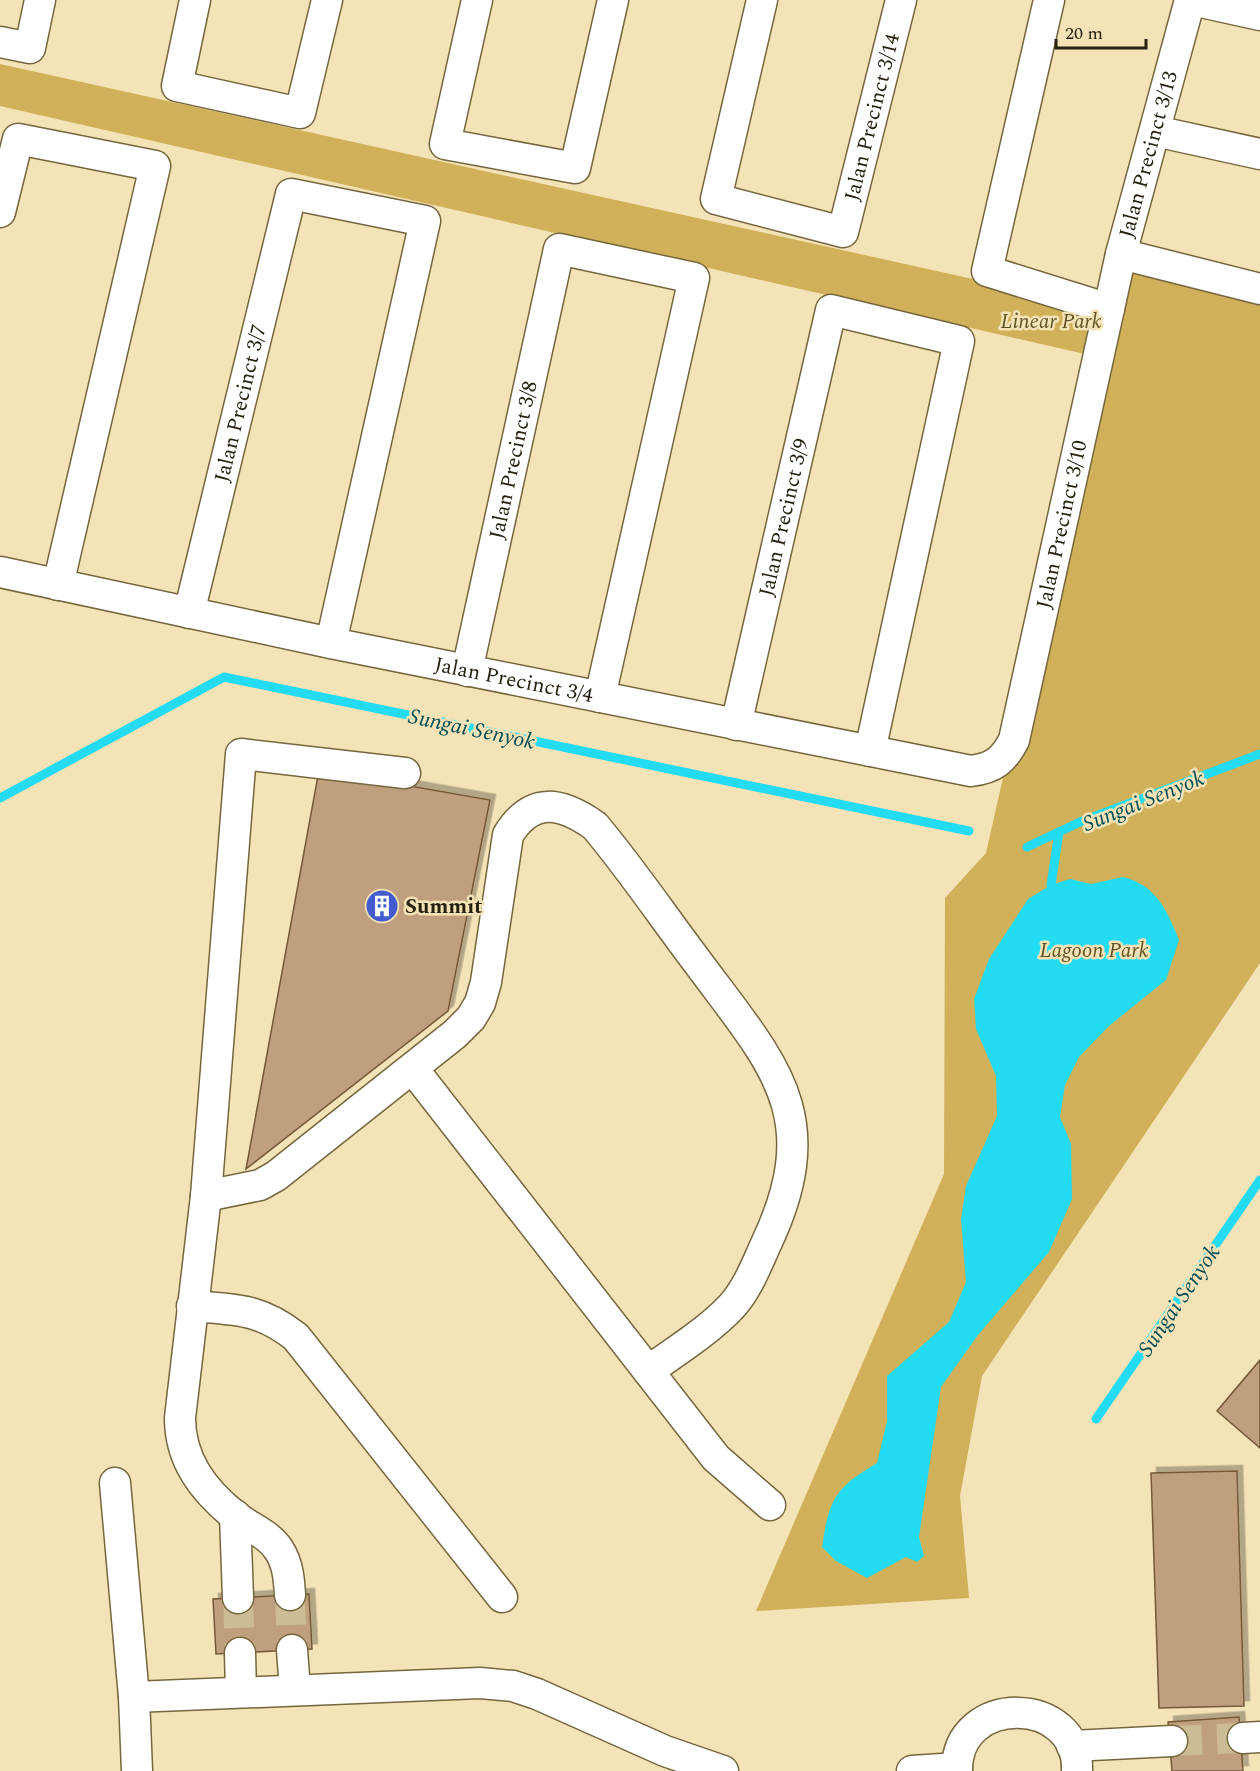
<svg xmlns="http://www.w3.org/2000/svg" width="1260" height="1771" font-family="Spectral,serif">
	<style>
		.green { fill: #d0b058 }
		.water { fill: #23dbf3 }
		.lines { fill: none; stroke-linecap: round; stroke-linejoin: round }
		.stream { stroke: #23dbf3; stroke-width: 9 }
		.building { fill: #bf9f7d; stroke: #755938; stroke-width: 1.5; filter: url(#shadow) }
		.minor-tunnel { stroke: #cbbc96; stroke-width: 30; stroke-dasharray: 30 15; stroke-linecap: butt }
		.minor-casing { stroke: #75663e; stroke-width: 33 }
		.minor { stroke: #fff; stroke-width: 30 }
		.labels { text-anchor: middle; stroke-width: 5; stroke-linejoin: round; paint-order: stroke }
		.street-label { font-size: 21px; fill: #272110; stroke: #f4e3b7 }
		.park-label { font-size: 21px; font-style: italic; fill: #635225; stroke: #f4e3b7 }
		.poi-label { font-size: 21px; font-weight: bold; fill: #272110; stroke: #f4e3b7; text-anchor: start }
		.water-label { font-size: 22px; font-style: italic; fill: #004d57; stroke: #f4e3b7 }
	</style>
	<defs>
		<filter id="shadow"><feDropShadow dx="5.5" dy="-5.5" stdDeviation="0" flood-color="#0004"/></filter>
	</defs>
	<rect width="100%" height="100%" fill="#f4e3b7"/>
	<polygon class="green" points="0,64 1109,309 1121,254 1260,289 1260,963 982,1376 960,1496 969,1598 756,1611 944,1174 945,898 986,853 1098,357 0,106"/>
	<path class="water" d="M1123,877C1156,885 1167,910 1179,940L1166,980L1109,1026L1079,1057L1065,1085L1060,1117L1071,1144L1072,1199L1049,1252L978,1335L941,1387L919,1537L924,1556L917,1562L906,1557L867,1578L836,1561L822,1547C829,1499 835,1488 877,1463L887,1421V1376L949,1322L966,1282L961,1219L966,1186L997,1116L996,1076L976,1029L974,999L989,959L1028,899L1051,885L1070,879L1091,884Z"/>
	<g class="lines">
		<g class="stream">
			<polyline points="0,798 224,677 969,831"/>
			<polyline points="1027,847 1080,822 1260,754"/>
			<polyline points="1051,885 1059,832"/>
			<polyline points="1096,1419 1260,1180"/>
		</g>
	</g>
	<g class="building">
		<polygon points="319,770 490,800 448,1011 246,1169"/>
		<polygon points="1260,1360 1260,1448 1217,1411"/>
		<polygon points="1237,1471 1244,1706 1159,1708 1151,1473"/>
		<polygon points="309,1594 312,1649 216,1654 213,1599"/>
		<polygon points="1239,1717 1243,1771 1172,1771 1168,1722"/>
	</g>
	<g class="lines">
		<g class="minor-tunnel">
			<polyline points="290,1595 292,1650"/>
			<polyline points="238,1598 240,1653"/>
			<polyline points="1172,1741 1243,1738"/>
		</g>
		<g class="minor-casing">
			<g id="minor">
				<polyline points="195,0 177,86 300,113 327,0"/>
				<polyline points="477,0 445,144 575,168 613,0"/>
				<path id="s1" d="M762,0L716,199L843,232L901,0"/>
				<polyline points="1049,0 987,271 1109,309"/>
				<polyline points="1192,0 1260,15"/>
				<polyline points="0,42 30,48 40,0"/>
				<polyline points="1155,131 1260,154"/>
				<polyline points="0,212 18,139 155,166 58,585"/>
				<polyline points="1121,254 1260,289"/>
				<path id="s2" d="M0,572L331,643L971,771C994,768 1004,760 1014,740L1121,254L1190,0"/>
				<path id="s3" d="M189,613L291,194L425,221L331,643"/>
				<path id="s4" d="M467,671L559,249L694,278L600,697"/>
				<path id="s5" d="M736,725L831,310L959,341L870,751"/>
				<polyline points="413,1069 716,1458 770,1505"/>
				<path d="M206,1196L260,1185L276,1176L455,1034L471,1018L480,1003L486,982L508,835C532,796 561,802 595,826C632,870 664,918 699,964C773,1064 827,1115 766,1244C756,1266 747,1290 731,1307C707,1332 676,1351 648,1371"/>
				<path d="M192,1306C237,1310 259,1308 296,1337L502,1597"/>
				<polyline points="115,1483 134,1697 137,1771"/>
				<polyline points="235,1515 238,1598"/>
				<path d="M290,1595C289,1579 288,1564 279,1550C269,1534 250,1528 235,1516C203,1490 180,1460 180,1418L206,1196L241,754L405,773"/>
				<polyline points="292,1650 295,1689"/>
				<polyline points="240,1653 241,1692"/>
				<polyline points="134,1697 480,1683 513,1686 537,1694 665,1751 723,1771"/>
				<polyline points="1243,1738 1260,1737"/>
				<polyline points="1072,1746 1172,1741"/>
				<polyline points="912,1771 957,1768"/>
				<path d="M957,1771C956,1692 1080,1695 1077,1771"/>
			</g>
		</g>
		<use href="#minor" class="minor"/>
	</g>
	<defs>
		<g id="building-disc" transform="scale(1.725)"><circle r="9.5" fill="#425ccf" stroke="#f4e3b7"/><path d="M-4-6H4V6H1V3H-1V6H-4ZM-2.5-4.3h1.7v1.8h-1.7ZM.8-4.3h1.7v1.8H.8ZM-2.5-1h1.7V.8h-1.7ZM.8-1h1.7V.8H.8Z" fill="#fff"/></g>
	</defs>
	<g fill-rule="evenodd">
		<use href="#building-disc" x="382" y="906"/>
	</g>
	<g class="labels">
		<g class="street-label">
			<text dy="7" stroke="none"><textPath href="#s1" startOffset="454">Jalan Precinct 3/14</textPath></text>
			<text dy="7" stroke="none"><textPath href="#s2" startOffset="1648">Jalan Precinct 3/13</textPath></text>
			<text dy="7" stroke="none"><textPath href="#s3" startOffset="216">Jalan Precinct 3/7</textPath></text>
			<text dy="7" stroke="none"><textPath href="#s4" startOffset="216">Jalan Precinct 3/8</textPath></text>
			<text dy="7" stroke="none"><textPath href="#s5" startOffset="213">Jalan Precinct 3/9</textPath></text>
			<text dy="7" stroke="none"><textPath href="#s2" startOffset="1268">Jalan Precinct 3/10</textPath></text>
			<text dy="7" stroke="none"><textPath href="#s2" startOffset="525">Jalan Precinct 3/4</textPath></text>
		</g>
		<g class="park-label">
			<text x="1051" y="328">Linear Park</text>
			<text x="1094" y="957">Lagoon Park</text>
		</g>
		<g class="poi-label">
			<text x="405" y="913">Summit</text>
		</g>
		<g class="water-label">
			<text transform="translate(472 728) rotate(12)" y="8">Sungai Senyok</text>
			<text transform="translate(1143 800) rotate(-22)" y="8">Sungai Senyok</text>
			<text transform="translate(1178 1300) rotate(-56)" y="8">Sungai Senyok</text>
		</g>
	</g>
	<path d="M1056 39v9h90v-9" fill="none" stroke="#272110" stroke-width="3"/>
	<text x="1065" y="39" font-size="18" fill="#272110" stroke="#f4e3b7" stroke-width="4.5" paint-order="stroke">20 m</text>
</svg>
